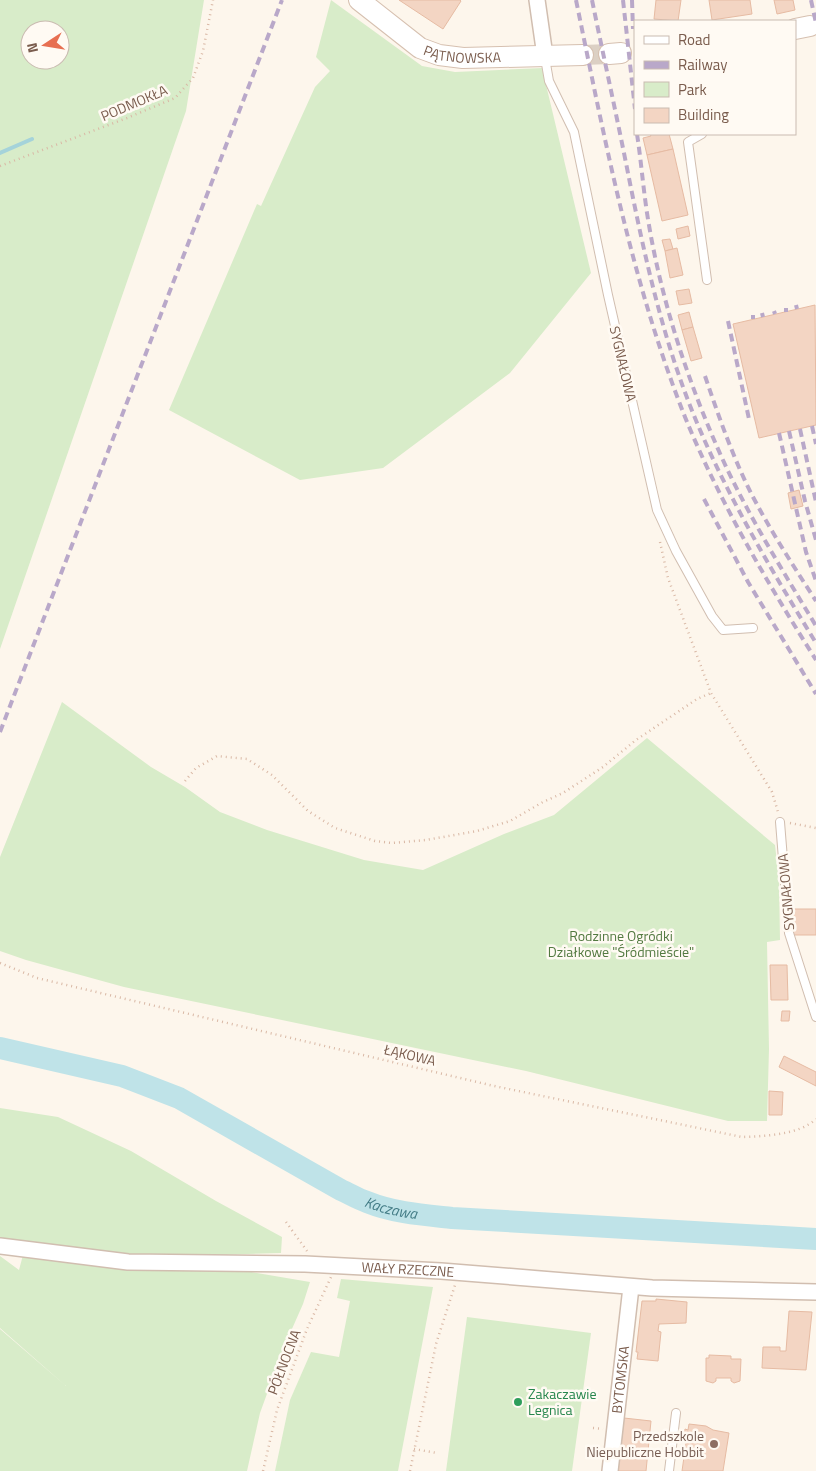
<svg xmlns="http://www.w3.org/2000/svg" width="816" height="1471" font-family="'Titillium Web',sans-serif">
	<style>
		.green { fill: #d8ecc9; fill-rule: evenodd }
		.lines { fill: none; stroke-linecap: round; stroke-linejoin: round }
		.stream { stroke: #a5d3da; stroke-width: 4 }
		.river { stroke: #bfe3e8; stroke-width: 22 }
		.building { fill: #f3d5c3; stroke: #e6bba3 }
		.secondary-tunnel { stroke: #dcd0c4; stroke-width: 20; stroke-dasharray: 20 10; stroke-linecap: butt }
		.lane-casing { stroke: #d1beb0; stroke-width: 10 }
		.street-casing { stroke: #d1beb0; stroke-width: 18 }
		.secondary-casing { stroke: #d6c0b0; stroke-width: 22 }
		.path { stroke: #d9b8a5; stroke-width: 2.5; stroke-dasharray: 1 4; stroke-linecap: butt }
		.lane { stroke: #fff; stroke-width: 8 }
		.street { stroke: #fff; stroke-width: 15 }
		.secondary { stroke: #fff; stroke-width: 20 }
		.rail { stroke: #b9a8c9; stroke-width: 4; stroke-dasharray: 8 5; stroke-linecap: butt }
		.leisure-dot { fill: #2e9e5b; stroke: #fffaf3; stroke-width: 2 }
		.education-dot { fill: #8d6e63; stroke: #fffaf3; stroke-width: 2 }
		.labels { text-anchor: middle; stroke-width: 5; stroke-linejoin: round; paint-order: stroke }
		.street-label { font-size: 14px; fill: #7a5c4d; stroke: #fffaf3 }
		.park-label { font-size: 14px; fill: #537a41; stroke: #fffaf3 }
		.leisure-label { font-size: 14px; fill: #27864d; stroke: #fffaf3; text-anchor: start }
		.education-label { font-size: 14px; fill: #785e54; stroke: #fffaf3; text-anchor: end }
		.water-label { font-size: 15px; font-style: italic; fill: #437c86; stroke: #fffaf3 }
	</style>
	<rect width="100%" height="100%" fill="#fdf6ec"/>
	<g class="green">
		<path d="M0,0H204L186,111L0,649ZM30,30H60V60H30Z"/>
		<polygon points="331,0 422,66 455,72 542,68 591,273 510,373 383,468 300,480 169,410 257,204 261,206 315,87 330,71 316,57"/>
		<polygon points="62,702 151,767 185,787 220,812 267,830 364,860 423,870 504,834 554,815 647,738 775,845 779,880 780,940 767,942 769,1049 767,1121 728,1121 526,1071 124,987 26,960 0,951 0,857"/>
		<polygon points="0,1108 58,1117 131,1151 216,1201 282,1237 281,1253 142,1257 0,1240"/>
		<polygon points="23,1255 240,1270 310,1282 303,1304 284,1347 260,1413 247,1471 0,1471 0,1329 66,1386 0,1328 0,1256 19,1270"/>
		<polygon points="341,1279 433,1287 398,1471 275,1471 290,1400 311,1352 339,1357 350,1301 337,1298"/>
		<polygon points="467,1317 591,1333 572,1471 446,1471"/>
	</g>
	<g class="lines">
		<polyline class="stream" points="0,153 32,139"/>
		<path class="river" id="s1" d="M0,1048L122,1076L179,1098L341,1190C350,1194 358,1199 367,1202C394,1213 424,1215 452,1218L816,1239"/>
	</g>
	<g class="building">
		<polygon points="399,0 460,0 461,1 443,29"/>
		<polygon points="656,0 681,0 678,21 654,19"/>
		<polygon points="709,0 750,0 752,14 712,20"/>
		<polygon points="774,0 793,0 795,10 777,14"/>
		<polygon points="650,134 669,134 673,149 647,155 643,138 651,136"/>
		<polygon points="673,149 688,215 662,221 647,155"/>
		<polygon points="688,226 690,236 678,239 676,229"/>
		<polygon points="670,239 673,249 665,251 662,240"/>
		<polygon points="677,248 683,275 670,278 665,251"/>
		<polygon points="689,289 692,303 679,305 676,291"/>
		<polygon points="815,305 816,425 759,438 733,324"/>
		<polygon points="689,312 693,327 682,330 678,315"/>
		<polygon points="693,327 702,358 691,361 682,330"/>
		<polygon points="799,490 803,506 791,509 788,493"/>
		<rect x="793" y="909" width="23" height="26"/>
		<polygon points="770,965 787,965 788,1000 771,1000"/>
		<polygon points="782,1011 790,1011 789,1021 781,1021"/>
		<polygon points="784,1056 816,1072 816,1086 779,1067"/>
		<polygon points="769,1091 783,1092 782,1115 769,1115"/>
		<polygon points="656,1299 687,1302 686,1323 659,1324 658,1331 661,1332 658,1361 637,1359 638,1352 636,1352 642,1301 656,1301"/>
		<polygon points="789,1311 812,1312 806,1370 762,1368 763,1347 780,1347 780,1351 786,1351"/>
		<polygon points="709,1355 731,1356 731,1359 741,1359 740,1381 734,1383 731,1381 731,1378 716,1378 716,1381 713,1383 706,1381 706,1358 709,1358"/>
		<polygon points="624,1418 651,1421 646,1471 618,1471"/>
		<polygon points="689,1424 706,1426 713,1430 729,1433 723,1471 682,1471 687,1436 684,1436 685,1429 688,1430"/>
	</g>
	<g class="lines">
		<polyline class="secondary-tunnel" points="583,55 609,54"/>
		<g class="lane-casing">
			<g id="lane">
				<polyline points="545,58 549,81 574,132 608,295 657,510 676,551 712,616 723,630 753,628"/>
				<polyline points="702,134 688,142 707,280"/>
				<polyline points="780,822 789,933 816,1017"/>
				<polyline points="669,1471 676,1413"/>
			</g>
		</g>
		<g class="street-casing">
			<g id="street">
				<polyline points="537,0 545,56"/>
				<path id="s2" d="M0,1246L128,1262L305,1264L441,1271L652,1288L816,1292"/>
				<path id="s3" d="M610,1471L631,1287"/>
			</g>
		</g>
		<g class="secondary-casing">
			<g id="secondary">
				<path id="s4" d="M359,0L420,48L439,55L463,58L583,55"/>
				<polyline points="795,29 810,26"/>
				<polyline points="609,54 621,53"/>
			</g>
		</g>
		<g class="path">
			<polyline points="0,166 127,118 175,98 193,78 203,51 213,0"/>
			<polyline points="660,542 668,578 711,693 772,792 778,812"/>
			<polyline points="185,781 196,768 217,756 247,759 272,775 308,811 335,828 375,841 392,843 426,840 477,831 510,821 543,802 563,793 603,767 636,740 697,699 711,693"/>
			<polyline points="790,823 816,828"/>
			<path d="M0,963L37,978L494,1086L742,1137C765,1136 799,1135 816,1119"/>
			<polyline points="286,1222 307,1251"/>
			<polyline points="593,1428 603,1429"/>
			<polyline points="414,1449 437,1453"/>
			<polyline points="263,1471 277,1410 307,1329 331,1277"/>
			<polyline points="410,1471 436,1344 455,1285"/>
		</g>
		<use href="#lane" class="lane"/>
		<use href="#street" class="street"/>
		<use href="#secondary" class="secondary"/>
		<g class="rail">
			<path d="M576,0C605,141 632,283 685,417C720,503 767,582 816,660"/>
			<path d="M592,0C603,54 615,108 626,163C642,244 659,325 689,403C722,488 769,566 816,643"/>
			<polyline points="623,0 635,109"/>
			<polyline points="632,0 633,29"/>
			<polyline points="811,0 816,23"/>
			<path d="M637,134C641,160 643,186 647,213C660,297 687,380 722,458C749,517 783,571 816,626"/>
			<polyline points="796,305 797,309"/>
			<polyline points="786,308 786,312"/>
			<polyline points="774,311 775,314"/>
			<polyline points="762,313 763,317"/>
			<polyline points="753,315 753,319"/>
			<polyline points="728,321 749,419"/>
			<path d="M705,376C719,417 733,458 753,497C772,533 794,567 816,601"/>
			<polyline points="812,426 816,444"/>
			<polyline points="800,429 816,502"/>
			<polyline points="789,431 805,501 816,540"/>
			<polyline points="779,433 806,552 816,581"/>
			<polyline points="704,499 748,582 816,694"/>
			<polyline points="0,732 282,0"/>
		</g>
	</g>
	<circle class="leisure-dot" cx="518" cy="1402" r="5"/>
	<circle class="education-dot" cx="714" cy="1444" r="5"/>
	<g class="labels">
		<g class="street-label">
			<text dy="5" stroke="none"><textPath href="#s4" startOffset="121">PĄTNOWSKA</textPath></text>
			<text transform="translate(134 103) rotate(-23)" y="5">PODMOKŁA</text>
			<text transform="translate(623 364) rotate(77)" y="5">SYGNAŁOWA</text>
			<text transform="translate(786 892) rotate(-95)" y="5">SYGNAŁOWA</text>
			<text transform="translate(410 1055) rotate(13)" y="5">ŁĄKOWA</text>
			<text dy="5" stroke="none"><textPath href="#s2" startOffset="409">WAŁY RZECZNE</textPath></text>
			<text transform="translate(284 1362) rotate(-69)" y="5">PÓŁNOCNA</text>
			<text dy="5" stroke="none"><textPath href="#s3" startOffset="92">BYTOMSKA</textPath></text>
		</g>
		<g class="park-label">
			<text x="621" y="941">Rodzinne Ogródki<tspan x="621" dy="16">Działkowe "Śródmieście"</tspan></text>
		</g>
		<g class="leisure-label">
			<text x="528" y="1399">Zakaczawie<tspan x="528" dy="16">Legnica</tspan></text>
		</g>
		<g class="education-label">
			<text x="704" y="1441">Przedszkole<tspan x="704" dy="16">Niepubliczne Hobbit</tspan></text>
		</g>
		<g class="water-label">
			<text dy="5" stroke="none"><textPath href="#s1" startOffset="426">Kaczawa</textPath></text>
		</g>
	</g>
	<rect x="634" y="20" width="162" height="115" fill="#fffaf3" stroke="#cabbb1"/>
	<rect x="644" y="36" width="25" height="8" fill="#ffffff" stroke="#cabbb1"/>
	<text x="678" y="45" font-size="15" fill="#7a5c4d">Road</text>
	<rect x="644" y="61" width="25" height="8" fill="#b9a8c9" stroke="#cabbb1"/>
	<text x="678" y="70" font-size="15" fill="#7a5c4d">Railway</text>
	<rect x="644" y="82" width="25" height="15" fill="#d8ecc9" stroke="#cabbb1"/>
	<text x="678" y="95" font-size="15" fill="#7a5c4d">Park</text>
	<rect x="644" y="108" width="25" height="15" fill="#f3d5c3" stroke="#cabbb1"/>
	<text x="678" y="120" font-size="15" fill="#7a5c4d">Building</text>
	<g transform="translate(45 45) rotate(258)"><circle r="24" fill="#fffaf3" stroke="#cabbb1"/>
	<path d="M0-4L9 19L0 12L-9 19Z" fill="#e76f51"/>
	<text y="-8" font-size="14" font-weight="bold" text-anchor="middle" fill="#7a5c4d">N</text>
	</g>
</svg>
